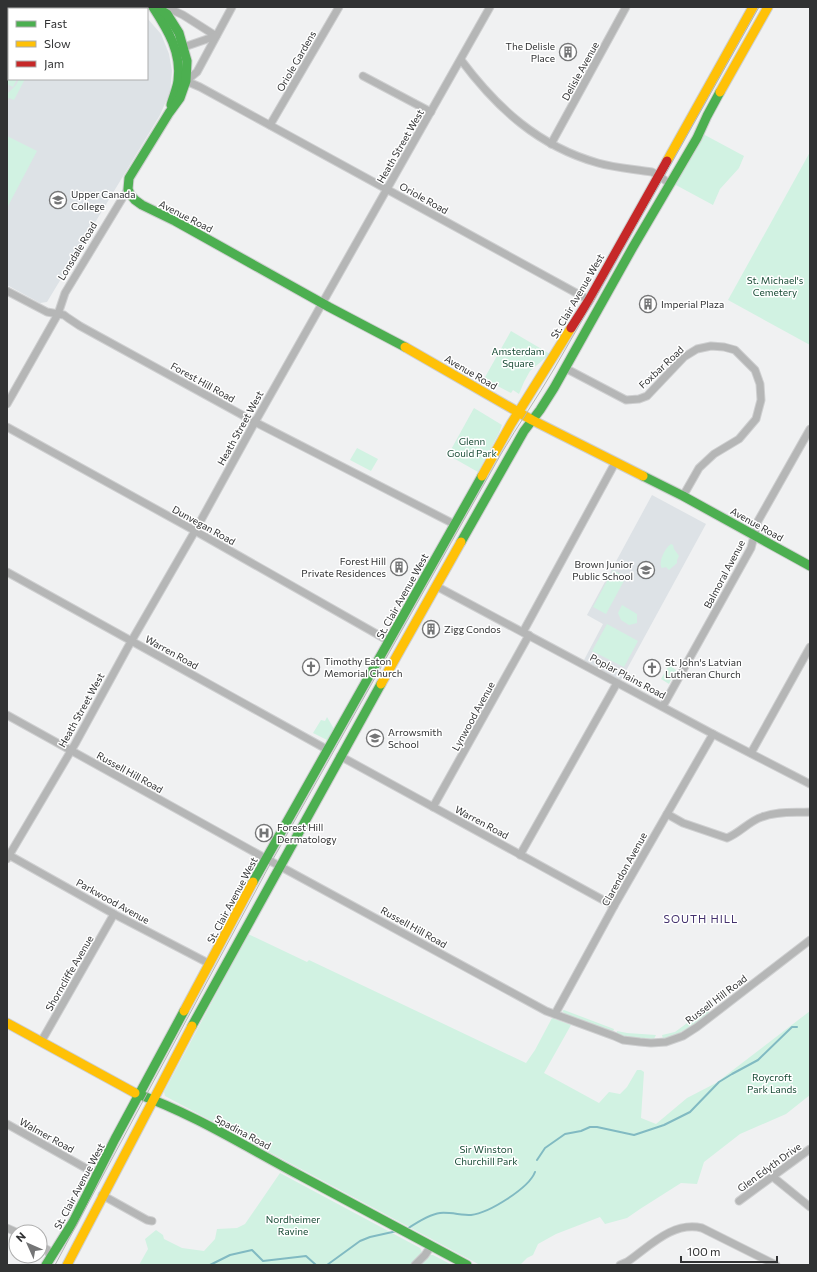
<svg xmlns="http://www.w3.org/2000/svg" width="817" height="1272" font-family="Commissioner,sans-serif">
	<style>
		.built { fill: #dde2e6 }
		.green { fill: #d1f2e2 }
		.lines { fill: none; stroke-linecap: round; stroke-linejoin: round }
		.stream { stroke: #81bac2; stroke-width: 2 }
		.street-casing { stroke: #cecfd0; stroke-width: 9 }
		.fast-casing { stroke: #cecfd0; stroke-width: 11 }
		.slow-casing { stroke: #cecfd0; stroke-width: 11 }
		.jam-casing { stroke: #cecfd0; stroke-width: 11 }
		.street { stroke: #b5b6b6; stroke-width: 7 }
		.fast { stroke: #4caf50; stroke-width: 9 }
		.slow { stroke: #ffc107; stroke-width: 9 }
		.jam { stroke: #c62828; stroke-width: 9 }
		.tram { stroke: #b4b5b5; stroke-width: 1 }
		.labels { text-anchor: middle; stroke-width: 3; stroke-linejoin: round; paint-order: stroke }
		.poi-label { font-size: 10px; fill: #313233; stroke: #fff; text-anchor: start }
		.street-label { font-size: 10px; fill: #313233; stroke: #fff }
		.park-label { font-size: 10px; fill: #194c36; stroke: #fff }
		.neighbourhood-label { font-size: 11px; letter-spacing: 1px; fill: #43316d; stroke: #fff }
	</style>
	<rect width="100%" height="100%" fill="#f0f1f2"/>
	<g class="built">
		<polygon points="7,7 132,7 135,9 9,9 9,79 147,79 147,18 161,34 169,54 172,71 170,92 160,115 47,302 40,303 7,285"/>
		<polygon points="652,495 706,524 621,680 584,660 603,624 587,615"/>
	</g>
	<g class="green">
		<polygon points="7,7 56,7 55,9 9,9 9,79 17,79 13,87 7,84"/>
		<polygon points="19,79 25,79 14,100 9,98 7,99 7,94 16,85"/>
		<polygon points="703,134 744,156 739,168 720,189 713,205 674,184"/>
		<polygon points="7,136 37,151 7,208"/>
		<polygon points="810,152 810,345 728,300"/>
		<polygon points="511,331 550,354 530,371 524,382 519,394 513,390 511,393 484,379"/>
		<polygon points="474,408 502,425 499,433 478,472 448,455"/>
		<polygon points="357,448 378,459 371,471 350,460"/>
		<path d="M671,544L673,545L674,549L679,556L677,560V563L669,570L666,567L662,568L661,567C659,560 665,548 671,544Z"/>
		<polygon points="613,570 626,577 606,614 593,607"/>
		<polygon points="622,605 637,614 637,623 629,625 621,620 618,613"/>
		<polygon points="607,624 638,641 624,667 592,651"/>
		<polygon points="669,665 676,670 669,684 661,679"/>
		<polygon points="327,717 334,729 327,740 313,733 321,720 325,721"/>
		<polygon points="248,934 307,962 309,960 526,1063 535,1050 552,1018 571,1025 544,1073 599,1103 609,1092 620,1094 627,1087 637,1070 641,1070 644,1072 641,1118 656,1124 687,1098 716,1083 810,1011 810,1095 786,1114 740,1134 704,1162 697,1184 681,1183 640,1209 627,1218 605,1224 600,1217 556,1234 538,1244 533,1255 527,1258 520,1265 480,1265 165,1096 164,1092"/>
		<path d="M709,1007V1013C694,1025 681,1034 663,1039L662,1035L675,1032Z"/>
		<polygon points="564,1010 614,1029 613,1032 565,1014 562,1011"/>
		<polygon points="617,1031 627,1033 656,1035 654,1039 630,1038 616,1034"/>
		<polygon points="280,1173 420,1248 422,1252 410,1265 139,1265 148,1249 145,1239 156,1230 163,1235 164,1239 182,1248 204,1251 215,1239 217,1229 237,1228 245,1224"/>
		<polygon points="429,1255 433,1255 452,1265 419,1265"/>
	</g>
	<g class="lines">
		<g class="stream">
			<polyline points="537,1160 545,1148 565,1134 581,1131 590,1127 597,1127 634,1135 664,1125 690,1112 719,1082 732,1074 758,1060 792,1027 797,1027"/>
			<path d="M407,1229C416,1223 430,1214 440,1213C449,1212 461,1215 471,1215C489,1213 529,1188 535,1172"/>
			<polyline points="210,1265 230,1255 252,1250 263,1261 306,1256 316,1265"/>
			<polyline points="327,1265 360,1241 370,1237 397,1231"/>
		</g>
		<g class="street-casing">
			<g id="street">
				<polyline points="166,7 183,15 216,36"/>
				<polyline points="232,7 197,72 186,81 200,87 589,300"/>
				<polyline points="184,47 216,36"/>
				<path d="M461,60C497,108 538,146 598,163C615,168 634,169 652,172L658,175L670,184"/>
				<polyline points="363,76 431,112"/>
				<polyline points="270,125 339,7"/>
				<polyline points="551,144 626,7"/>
				<polyline points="7,291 47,312 64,315 68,318 80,326 255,422 454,524"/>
				<polyline points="565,368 626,400 639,399 647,396 684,357 697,349 711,346 724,347 735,350 755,370 760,384 761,400 756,419 739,439 714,454 699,468 683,496"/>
				<polyline points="7,404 58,314 65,293 128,189"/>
				<polyline points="7,427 190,528 389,641"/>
				<polyline points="7,572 328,750"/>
				<polyline points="436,586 713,734 810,784"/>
				<polyline points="523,632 615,463"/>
				<polyline points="663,706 751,548 758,521 810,429"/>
				<polyline points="7,715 274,863 546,1011 614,1036 623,1040 640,1042 651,1043 666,1042 683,1036 697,1027 810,940"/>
				<polyline points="751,753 810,647"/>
				<polyline points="340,756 614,906"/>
				<polyline points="433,807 529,635"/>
				<path d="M667,814L683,823L727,838C740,833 749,821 762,817C778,811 794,813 810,812"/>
				<polyline points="7,854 114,914 210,964"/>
				<polyline points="520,855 617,683"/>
				<polyline points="7,859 75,744 128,647 195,531 255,422 490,7"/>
				<polyline points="555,1014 614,906 713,734"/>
				<polyline points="41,1042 114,914"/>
				<polyline points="7,1124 98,1175"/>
				<polyline points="773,1177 810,1207"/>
				<polyline points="102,1195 147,1220 152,1221"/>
				<polyline points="739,1201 810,1149"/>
				<polyline points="7,1228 16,1232"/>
				<polyline points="40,1246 48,1250 50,1257"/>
				<polyline points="415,1265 425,1255 431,1246"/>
				<path d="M620,1265L627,1262C649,1247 672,1221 702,1228L776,1265"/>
			</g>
		</g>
		<g class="fast-casing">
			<g id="fast">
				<path d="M153,7C168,30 182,53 178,81C177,89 173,97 171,105"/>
				<polyline points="156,7 167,14 179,33 187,61 186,81 180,98 169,113 129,178 128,189 130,194 135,200 142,205 175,221 329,307 405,347"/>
				<polyline points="643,476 683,496 810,566"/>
				<polyline points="461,542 524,431 540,410 554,388 633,247 697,138 707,116 720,92"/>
				<polyline points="253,882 482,476"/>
				<polyline points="192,1026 381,684"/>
				<path d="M135,1093C194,1114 246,1147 301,1176C356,1206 412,1235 467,1265"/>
				<polyline points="46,1265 73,1222 115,1139 184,1011"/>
			</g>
		</g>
		<g class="slow-casing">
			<g id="slow">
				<polyline points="720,92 768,7"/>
				<polyline points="667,161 753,7"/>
				<polyline points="405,347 532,420 643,476"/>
				<polyline points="482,476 511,424 571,328"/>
				<polyline points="381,684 461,542"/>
				<polyline points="184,1011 253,882"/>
				<polyline points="7,1023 135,1093"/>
				<polyline points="67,1265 192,1026"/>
			</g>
		</g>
		<g class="jam-casing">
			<polyline id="jam" points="571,328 589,300 667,161"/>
		</g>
		<use href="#street" class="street"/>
		<use href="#fast" class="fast"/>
		<use href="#slow" class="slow"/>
		<use href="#jam" class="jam"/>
		<path class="tram" d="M55,1265L268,868L501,454C518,425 537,398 554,369C624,249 691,128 759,7"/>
	</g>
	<defs>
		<g id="building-ring" transform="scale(0.9)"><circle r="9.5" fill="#fff" stroke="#747576" stroke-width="1.5"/><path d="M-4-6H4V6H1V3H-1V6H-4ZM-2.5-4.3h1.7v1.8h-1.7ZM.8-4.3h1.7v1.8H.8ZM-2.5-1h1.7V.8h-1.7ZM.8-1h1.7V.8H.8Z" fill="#747576"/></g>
		<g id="school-ring" transform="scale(0.9)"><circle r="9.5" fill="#fff" stroke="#747576" stroke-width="1.5"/><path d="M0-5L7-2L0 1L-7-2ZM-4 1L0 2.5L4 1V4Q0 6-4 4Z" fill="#747576"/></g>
		<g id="church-ring" transform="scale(0.9)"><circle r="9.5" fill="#fff" stroke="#747576" stroke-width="1.5"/><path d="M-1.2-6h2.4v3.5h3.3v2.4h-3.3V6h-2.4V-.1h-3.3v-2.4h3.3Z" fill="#747576"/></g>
		<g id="hospital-ring" transform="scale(0.9)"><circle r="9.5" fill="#fff" stroke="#747576" stroke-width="1.5"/><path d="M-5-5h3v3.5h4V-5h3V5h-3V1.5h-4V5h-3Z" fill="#747576"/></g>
	</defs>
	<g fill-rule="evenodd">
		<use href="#building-ring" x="568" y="52"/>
		<use href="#school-ring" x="58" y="200"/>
		<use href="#building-ring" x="648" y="304"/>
		<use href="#building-ring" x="399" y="567"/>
		<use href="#school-ring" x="646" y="570"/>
		<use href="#building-ring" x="431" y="629"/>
		<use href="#church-ring" x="311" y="667"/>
		<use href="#church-ring" x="652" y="668"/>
		<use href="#school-ring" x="375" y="738"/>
		<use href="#hospital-ring" x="264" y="833"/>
	</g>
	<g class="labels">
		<g class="poi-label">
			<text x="555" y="50" text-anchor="end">The Delisle<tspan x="555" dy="12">Place</tspan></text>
			<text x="71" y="198">Upper Canada<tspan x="71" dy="12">College</tspan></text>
			<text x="661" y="308">Imperial Plaza</text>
			<text x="386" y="565" text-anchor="end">Forest Hill<tspan x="386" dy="12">Private Residences</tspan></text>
			<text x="633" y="568" text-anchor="end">Brown Junior<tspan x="633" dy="12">Public School</tspan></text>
			<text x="444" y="633">Zigg Condos</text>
			<text x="324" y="665">Timothy Eaton<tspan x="324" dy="12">Memorial Church</tspan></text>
			<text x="665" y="666">St. John's Latvian<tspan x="665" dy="12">Lutheran Church</tspan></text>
			<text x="388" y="736">Arrowsmith<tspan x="388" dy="12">School</tspan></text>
			<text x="277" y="831">Forest Hill<tspan x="277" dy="12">Dermatology</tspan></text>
		</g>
		<g class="street-label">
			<text transform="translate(296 61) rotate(-60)" y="4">Oriole Gardens</text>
			<text transform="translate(580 71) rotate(-61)" y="4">Delisle Avenue</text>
			<text transform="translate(400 146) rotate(-60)" y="4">Heath Street West</text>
			<text transform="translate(424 198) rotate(29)" y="4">Oriole Road</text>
			<text transform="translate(186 216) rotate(27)" y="4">Avenue Road</text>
			<text transform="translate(77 251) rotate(-59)" y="4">Lonsdale Road</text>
			<text transform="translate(577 296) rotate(-60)" y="4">St. Clair Avenue West</text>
			<text transform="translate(661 367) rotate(-43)" y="4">Foxbar Road</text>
			<text transform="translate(471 372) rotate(30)" y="4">Avenue Road</text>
			<text transform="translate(203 382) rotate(29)" y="4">Forest Hill Road</text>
			<text transform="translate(240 428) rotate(-61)" y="4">Heath Street West</text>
			<text transform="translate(757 524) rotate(29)" y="4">Avenue Road</text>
			<text transform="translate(204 525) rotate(29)" y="4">Dunvegan Road</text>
			<text transform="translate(724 574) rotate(-62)" y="4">Balmoral Avenue</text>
			<text transform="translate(402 596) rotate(-61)" y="4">St. Clair Avenue West</text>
			<text transform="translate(172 652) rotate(29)" y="4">Warren Road</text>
			<text transform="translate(628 676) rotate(28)" y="4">Poplar Plains Road</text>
			<text transform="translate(81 710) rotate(-61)" y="4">Heath Street West</text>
			<text transform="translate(473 716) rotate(-61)" y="4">Lynwood Avenue</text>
			<text transform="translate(130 772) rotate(29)" y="4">Russell Hill Road</text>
			<text transform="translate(482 822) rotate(28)" y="4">Warren Road</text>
			<text transform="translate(624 869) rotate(-61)" y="4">Clarendon Avenue</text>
			<text transform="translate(232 900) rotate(-62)" y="4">St. Clair Avenue West</text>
			<text transform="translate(113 901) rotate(29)" y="4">Parkwood Avenue</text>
			<text transform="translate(414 927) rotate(29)" y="4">Russell Hill Road</text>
			<text transform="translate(69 973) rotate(-60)" y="4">Shorncliffe Avenue</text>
			<text transform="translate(716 999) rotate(-37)" y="4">Russell Hill Road</text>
			<text transform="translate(243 1132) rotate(28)" y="4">Spadina Road</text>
			<text transform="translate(47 1135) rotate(29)" y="4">Walmer Road</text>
			<text transform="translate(769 1167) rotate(-36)" y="4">Glen Edyth Drive</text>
			<text transform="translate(79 1186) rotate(-62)" y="4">St. Clair Avenue West</text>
		</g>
		<g class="park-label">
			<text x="775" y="284">St. Michael's<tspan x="775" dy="12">Cemetery</tspan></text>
			<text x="518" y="355">Amsterdam<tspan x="518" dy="12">Square</tspan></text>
			<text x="472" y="445">Glenn<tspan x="472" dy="12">Gould Park</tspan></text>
			<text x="772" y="1081">Roycroft<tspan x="772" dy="12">Park Lands</tspan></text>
			<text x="486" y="1153">Sir Winston<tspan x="486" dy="12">Churchill Park</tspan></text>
			<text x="293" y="1223">Nordheimer<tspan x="293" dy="12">Ravine</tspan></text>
		</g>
		<g class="neighbourhood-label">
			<text x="701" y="923">SOUTH HILL</text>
		</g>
	</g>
	<rect width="817" height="1272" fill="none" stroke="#313233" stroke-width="16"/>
	<rect x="8" y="8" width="140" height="72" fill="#ffffff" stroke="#adadad"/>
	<rect x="16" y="21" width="20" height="6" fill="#4caf50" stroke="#adadad"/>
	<text x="44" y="28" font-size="12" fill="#313233">Fast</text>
	<rect x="16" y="41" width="20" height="6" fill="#ffc107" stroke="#adadad"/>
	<text x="44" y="48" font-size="12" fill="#313233">Slow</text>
	<rect x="16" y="61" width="20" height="6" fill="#c62828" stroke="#adadad"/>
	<text x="44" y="68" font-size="12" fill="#313233">Jam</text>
	<g transform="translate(28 1244) rotate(315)"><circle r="19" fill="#ffffff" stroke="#adadad"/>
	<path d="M0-3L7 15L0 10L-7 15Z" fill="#747576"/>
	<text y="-6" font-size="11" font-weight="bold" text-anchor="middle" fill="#313233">N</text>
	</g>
	<path d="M681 1256v6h96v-6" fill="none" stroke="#313233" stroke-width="2"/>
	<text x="687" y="1256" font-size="12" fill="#313233" stroke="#ffffff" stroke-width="3" paint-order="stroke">100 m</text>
</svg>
